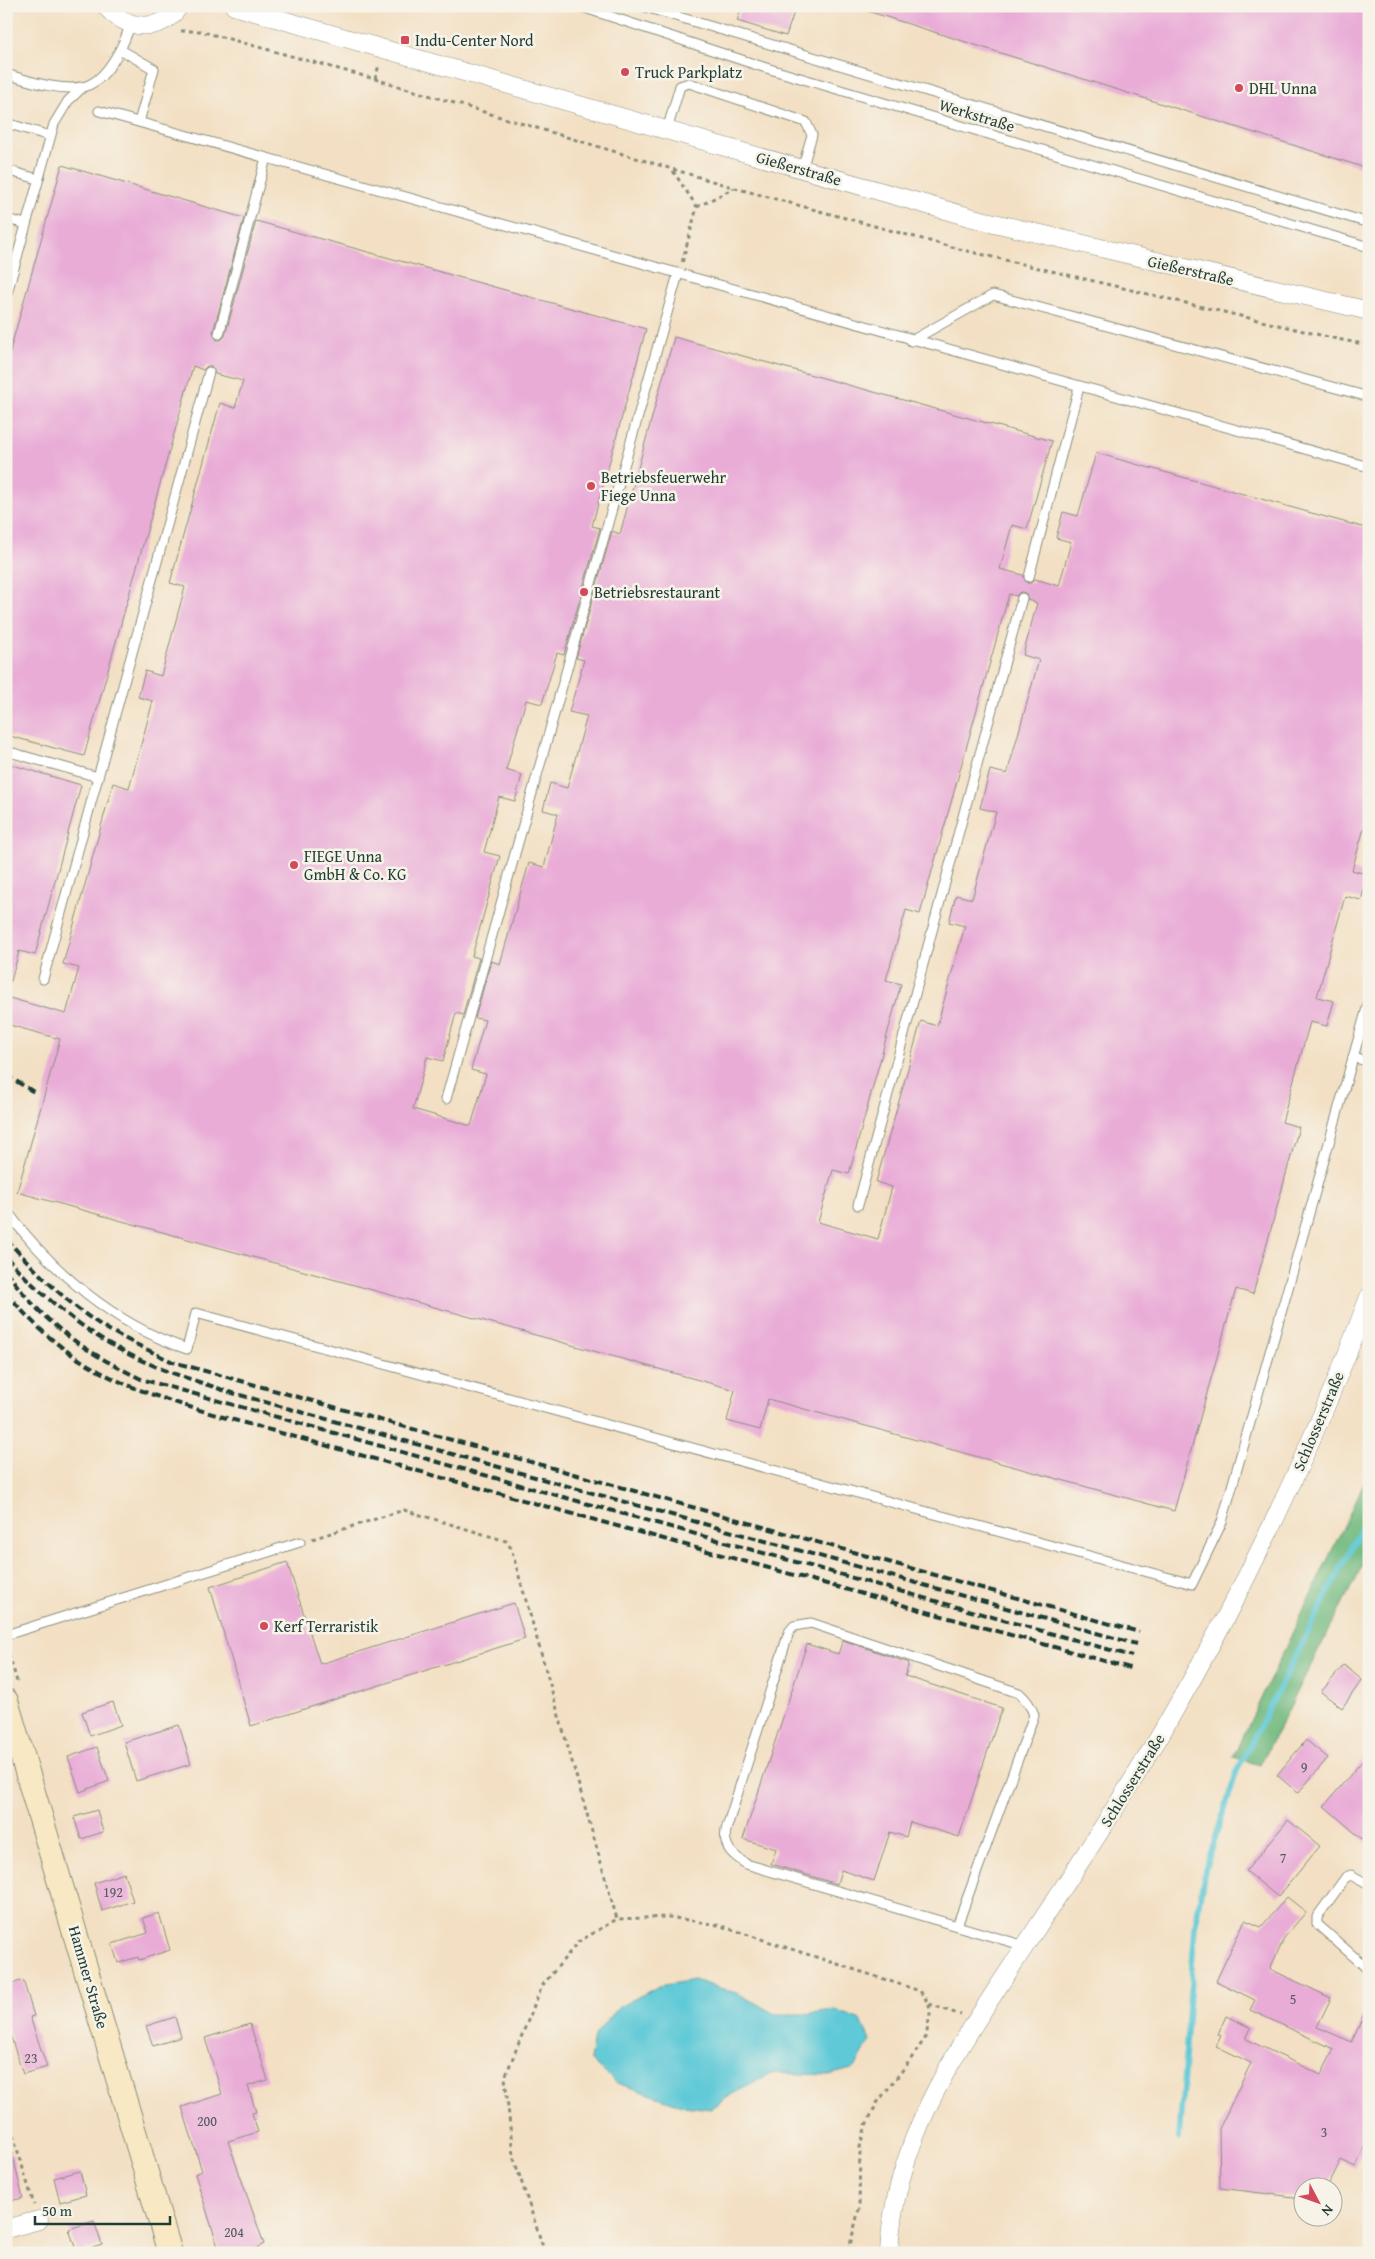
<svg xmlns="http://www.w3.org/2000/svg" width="1375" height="2259" font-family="'Gentium Book Plus',serif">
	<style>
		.forest { fill: #72ba80; stroke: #487c5a }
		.water { fill: #5ec9d7; stroke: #3e8386 }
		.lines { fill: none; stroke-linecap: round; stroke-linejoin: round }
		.stream { stroke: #5ec9d7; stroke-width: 5.5 }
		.building { fill: #e9acd7; fill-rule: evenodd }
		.lane-casing { stroke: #898e7c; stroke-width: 11 }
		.street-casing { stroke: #898e7c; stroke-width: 19 }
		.secondary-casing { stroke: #898e7c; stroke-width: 26 }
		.path { stroke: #898e7c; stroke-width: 3; stroke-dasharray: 4 4; stroke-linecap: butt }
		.lane { stroke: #fff; stroke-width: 9 }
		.street { stroke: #fff; stroke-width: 18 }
		.secondary { stroke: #f8e8c3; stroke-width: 24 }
		.rail { stroke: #1f3d34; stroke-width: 4; stroke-dasharray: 8 4; stroke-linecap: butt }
		.poi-dot { fill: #d1495b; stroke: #f7f3e8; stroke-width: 2 }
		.labels { text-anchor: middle; stroke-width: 5; stroke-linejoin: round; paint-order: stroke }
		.number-label { font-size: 14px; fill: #52595d }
		.poi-label { font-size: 16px; fill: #1f3d34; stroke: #f7f3e8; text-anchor: start }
		.street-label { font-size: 16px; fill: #1f3d34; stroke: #f7f3e8 }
	</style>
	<rect width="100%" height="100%" fill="#f7f3e8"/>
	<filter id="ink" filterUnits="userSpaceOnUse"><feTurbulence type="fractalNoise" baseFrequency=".02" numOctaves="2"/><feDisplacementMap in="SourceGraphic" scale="10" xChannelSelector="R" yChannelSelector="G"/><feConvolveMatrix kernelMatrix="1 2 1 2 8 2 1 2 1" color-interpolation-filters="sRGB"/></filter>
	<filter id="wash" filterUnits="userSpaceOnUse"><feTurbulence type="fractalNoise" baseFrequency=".0096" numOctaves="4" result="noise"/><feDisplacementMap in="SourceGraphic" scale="20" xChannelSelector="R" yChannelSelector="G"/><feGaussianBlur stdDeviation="1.12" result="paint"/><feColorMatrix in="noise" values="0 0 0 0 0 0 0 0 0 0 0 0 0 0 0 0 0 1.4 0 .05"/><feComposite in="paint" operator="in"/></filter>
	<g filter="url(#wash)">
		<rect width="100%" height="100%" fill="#f3e0c4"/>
		<polygon class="forest" points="1369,1473 1369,1552 1260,1765 1233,1757"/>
		<polygon class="water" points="694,1980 739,1994 775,2014 805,2014 834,2010 861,2020 870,2041 855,2068 829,2075 774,2073 734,2093 711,2109 684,2106 617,2083 590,2060 594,2036 619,2007 659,1986"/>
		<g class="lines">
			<polyline class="stream" points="1179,2139 1195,1927 1205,1870 1237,1771 1369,1513"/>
		</g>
		<g id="blocks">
			<g class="building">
				<polygon points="742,6 796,6 786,36 737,21"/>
				<polygon points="862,6 1369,6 1369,169 861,9"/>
				<path d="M62,165L244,218L213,332L217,340H221L225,336L256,221L646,329L592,526L600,528L564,655L557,653L542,704L526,700L506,770L522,775L515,801L499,797L484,852L500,856L472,956L479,958L463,1015L456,1013L443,1061L427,1057L413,1109L471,1126L486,1074L471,1070L485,1020L475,1018L491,961L500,964L529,863L544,867L558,814L543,810L550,783L567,788L587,716L569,712L584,660L576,658L612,531L620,534L674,337L1052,441L1027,529L1012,525L1000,569L1023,575L1027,583H1031L1035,579L1059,586L1071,542L1056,538L1063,512L1078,516L1096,453L1369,529V811L1352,870L1369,875L1361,900L1345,896L1317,997L1334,1001L1327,1026L1310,1022L1282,1122L1299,1127L1253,1294L1236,1289L1174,1511L768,1399L760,1430L727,1421L735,1390L17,1192L60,1039L6,1024V997L66,1014L79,968L63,964L113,783L129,788L153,701L138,697L145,671L161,676L185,587L170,583L220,403L235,408L243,381L215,374L211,366H207L203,370L193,366L84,756L6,735V365ZM1020,592L1026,593L1028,600L1037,603L1023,655L1039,660L1007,774L990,770L980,808L996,812L972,899L956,895L949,922L965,926L937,1026L921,1021L901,1094L876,1182L892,1187L878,1239L818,1222L833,1170L849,1174L901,984L886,980L906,910L920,914L1009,594L1016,596Z"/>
				<polygon points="6,763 81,785 35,955 19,951 11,981 6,981"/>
				<polygon points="287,1562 320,1664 514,1603 525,1639 251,1726 210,1587"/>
				<polygon points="843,1640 909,1663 905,1676 1002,1708 959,1837 910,1822 906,1837 890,1832 874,1881 841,1870 837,1884 771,1864 776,1849 743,1839 807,1644 838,1654"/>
				<polygon points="1344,1665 1362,1680 1342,1708 1321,1692"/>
				<polygon points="113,1702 121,1725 90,1736 82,1712"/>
				<polygon points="179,1725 191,1764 136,1781 124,1742"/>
				<polygon points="1306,1740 1328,1758 1298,1793 1277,1775"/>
				<polygon points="97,1747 109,1781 80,1792 68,1757"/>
				<polygon points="1369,1753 1369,1845 1324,1806"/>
				<polygon points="97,1810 103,1832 81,1839 74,1817"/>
				<polygon points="1288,1820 1320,1846 1278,1897 1246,1871"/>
				<polygon points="124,1873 133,1901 102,1911 94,1883"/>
				<polygon points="1287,1897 1306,1912 1284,1938 1270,1969 1331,1998 1317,2027 1352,2042 1369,2002 1369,2138 1355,2167 1341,2160 1328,2186 1302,2186 1302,2198 1220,2188 1219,2129 1251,2063 1216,2046 1221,2036 1218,2034 1226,2016 1251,2028 1246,2039 1321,2075 1334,2049 1250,2010 1255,2000 1216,1981 1245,1920 1261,1927"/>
				<polygon points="159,1913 170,1950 139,1960 138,1957 118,1963 112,1944 148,1933 143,1918"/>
				<polygon points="23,1980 34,2016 30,2017 47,2067 23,2074 6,2022 6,1986"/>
				<polygon points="175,2017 181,2037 153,2046 146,2026"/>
				<polygon points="250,2024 268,2080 248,2086 256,2112 252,2113 258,2132 228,2141 264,2244 247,2253 220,2253 195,2174 202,2171 182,2107 222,2094 205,2038"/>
				<polygon points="6,2153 12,2153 23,2198 6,2202"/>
				<polygon points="80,2171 86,2195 60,2202 54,2178"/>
				<polygon points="94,2221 102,2245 77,2253 69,2229"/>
			</g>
		</g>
	</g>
	<g filter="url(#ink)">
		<use href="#blocks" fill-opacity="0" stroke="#898e7c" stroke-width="1"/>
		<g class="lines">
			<g class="lane-casing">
				<g id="lane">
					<polyline points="579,6 763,67 1369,247"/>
					<polyline points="642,6 1369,223"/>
					<polyline points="121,50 154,69 139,122"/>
					<path d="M6,74C30,81 57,91 82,87C106,83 124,45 130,25"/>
					<polyline points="99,111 1369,467"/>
					<polyline points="6,123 50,136"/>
					<polyline points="667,130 680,86 689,83 806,122 812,135 802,169"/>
					<polyline points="6,170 38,179"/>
					<polyline points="6,219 26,224"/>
					<polyline points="6,297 54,124 68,101 83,87"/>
					<polyline points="219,334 266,158"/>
					<polyline points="911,341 993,295 1369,397"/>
					<polyline points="1029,577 1079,387"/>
					<polyline points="6,751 98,777 43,979"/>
					<polyline points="98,777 209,372"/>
					<polyline points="1353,1057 1369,1062"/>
					<polyline points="446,1099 678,274"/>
					<polyline points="858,1205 1022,598"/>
					<path d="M6,1210C51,1271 115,1325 187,1349L196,1313L1192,1584L1222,1522L1369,1001"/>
					<polyline points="6,1635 300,1542"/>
					<polyline points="1369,1885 1351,1875 1346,1877 1317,1917 1317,1924 1369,1970"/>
					<path d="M957,1926L1034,1715C1031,1706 1026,1699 1019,1693L811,1623L794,1626L789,1632L726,1830C723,1848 733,1855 746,1864L1025,1946"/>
				</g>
			</g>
			<g class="street-casing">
				<g id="street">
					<path d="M106,6C124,30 162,34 179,6"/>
					<polyline points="234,6 973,218 1369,311"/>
					<polyline points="6,2229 39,2220"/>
					<path d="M889,2253C894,2135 963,2041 1025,1946C1071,1875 1119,1805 1162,1732C1243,1593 1313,1448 1369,1297"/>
				</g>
			</g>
			<g class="secondary-casing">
				<polyline id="secondary" points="6,1701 170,2253"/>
			</g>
			<g class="path">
				<polyline points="181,31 200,31 375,79 735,188 959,249 1337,339 1369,345"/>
				<polyline points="375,79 379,65"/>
				<polyline points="673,171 697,207 682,263"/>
				<polyline points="697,207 734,188"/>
				<polyline points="312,1539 404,1510 506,1541 511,1548 617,1919 669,1917 718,1925 920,1991 929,2004 930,2015 926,2037 908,2063 877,2103 866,2125 860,2147 859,2209 848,2253"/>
				<polyline points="7,1647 18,1685"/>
				<polyline points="929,2004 961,2015"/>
				<polyline points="6,2112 34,2205"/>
				<polyline points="545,2253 513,2156 505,2077 542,1986 578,1942 617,1919"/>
			</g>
			<use href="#lane" class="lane"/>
			<use href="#street" class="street"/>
			<use href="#secondary" class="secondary"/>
			<g class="rail">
				<polyline points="6,1075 34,1092"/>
				<path d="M6,1239C36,1271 67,1304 104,1327C126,1340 150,1351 173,1362L1139,1632"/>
				<path d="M6,1257C47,1301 94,1341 150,1364C175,1375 203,1383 229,1392L1136,1644"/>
				<path d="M6,1271C45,1325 82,1350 141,1379L1132,1656"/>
				<path d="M6,1292C69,1370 131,1390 223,1417L1130,1668"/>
			</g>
		</g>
	</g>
	<g class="poi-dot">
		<rect x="400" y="35" width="10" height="10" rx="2.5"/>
		<circle cx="625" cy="72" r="5"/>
		<circle cx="1239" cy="88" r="5"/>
		<circle cx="591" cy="486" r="5"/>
		<circle cx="584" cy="592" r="5"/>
		<circle cx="294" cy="865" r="5"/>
		<circle cx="264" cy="1626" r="5"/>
	</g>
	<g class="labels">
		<g class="number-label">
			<text x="1304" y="1772">9</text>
			<text x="1283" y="1863">7</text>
			<text x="113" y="1897">192</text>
			<text x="1293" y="2004">5</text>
			<text x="31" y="2063">23</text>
			<text x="207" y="2126">200</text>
			<text x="1324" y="2137">3</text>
			<text x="234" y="2237">204</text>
		</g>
		<g class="poi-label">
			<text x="415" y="46">Indu-Center Nord</text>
			<text x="635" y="78">Truck Parkplatz</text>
			<text x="1249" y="94">DHL Unna</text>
			<text x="601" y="483">Betriebsfeuerwehr<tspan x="601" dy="18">Fiege Unna</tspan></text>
			<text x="594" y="598">Betriebsrestaurant</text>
			<text x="304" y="862">FIEGE Unna<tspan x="304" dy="18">GmbH &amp; Co. KG</tspan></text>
			<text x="274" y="1632">Kerf Terraristik</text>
		</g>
		<g class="street-label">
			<text transform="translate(977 115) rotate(17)" y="6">Werkstraße</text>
			<text transform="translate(799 168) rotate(16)" y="6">Gießerstraße</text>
			<text transform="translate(1191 270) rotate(13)" y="6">Gießerstraße</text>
			<text transform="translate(1318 1421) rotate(-67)" y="6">Schlosserstraße</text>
			<text transform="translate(1132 1780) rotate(-58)" y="6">Schlosserstraße</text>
			<text transform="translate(89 1977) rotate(74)" y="6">Hammer Straße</text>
		</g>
	</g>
	<rect width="1375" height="2259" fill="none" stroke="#f7f3e8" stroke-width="25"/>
	<g transform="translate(1318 2202) rotate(131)"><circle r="24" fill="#f7f3e8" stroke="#a1aaa0"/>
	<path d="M0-4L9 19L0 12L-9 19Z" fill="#d1495b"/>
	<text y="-8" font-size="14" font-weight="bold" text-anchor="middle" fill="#1f3d34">N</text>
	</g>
	<path d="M35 2216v8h135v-8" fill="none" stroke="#1f3d34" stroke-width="2.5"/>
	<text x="42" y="2216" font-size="15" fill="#1f3d34" stroke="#f7f3e8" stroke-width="4" paint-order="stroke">50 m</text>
</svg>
